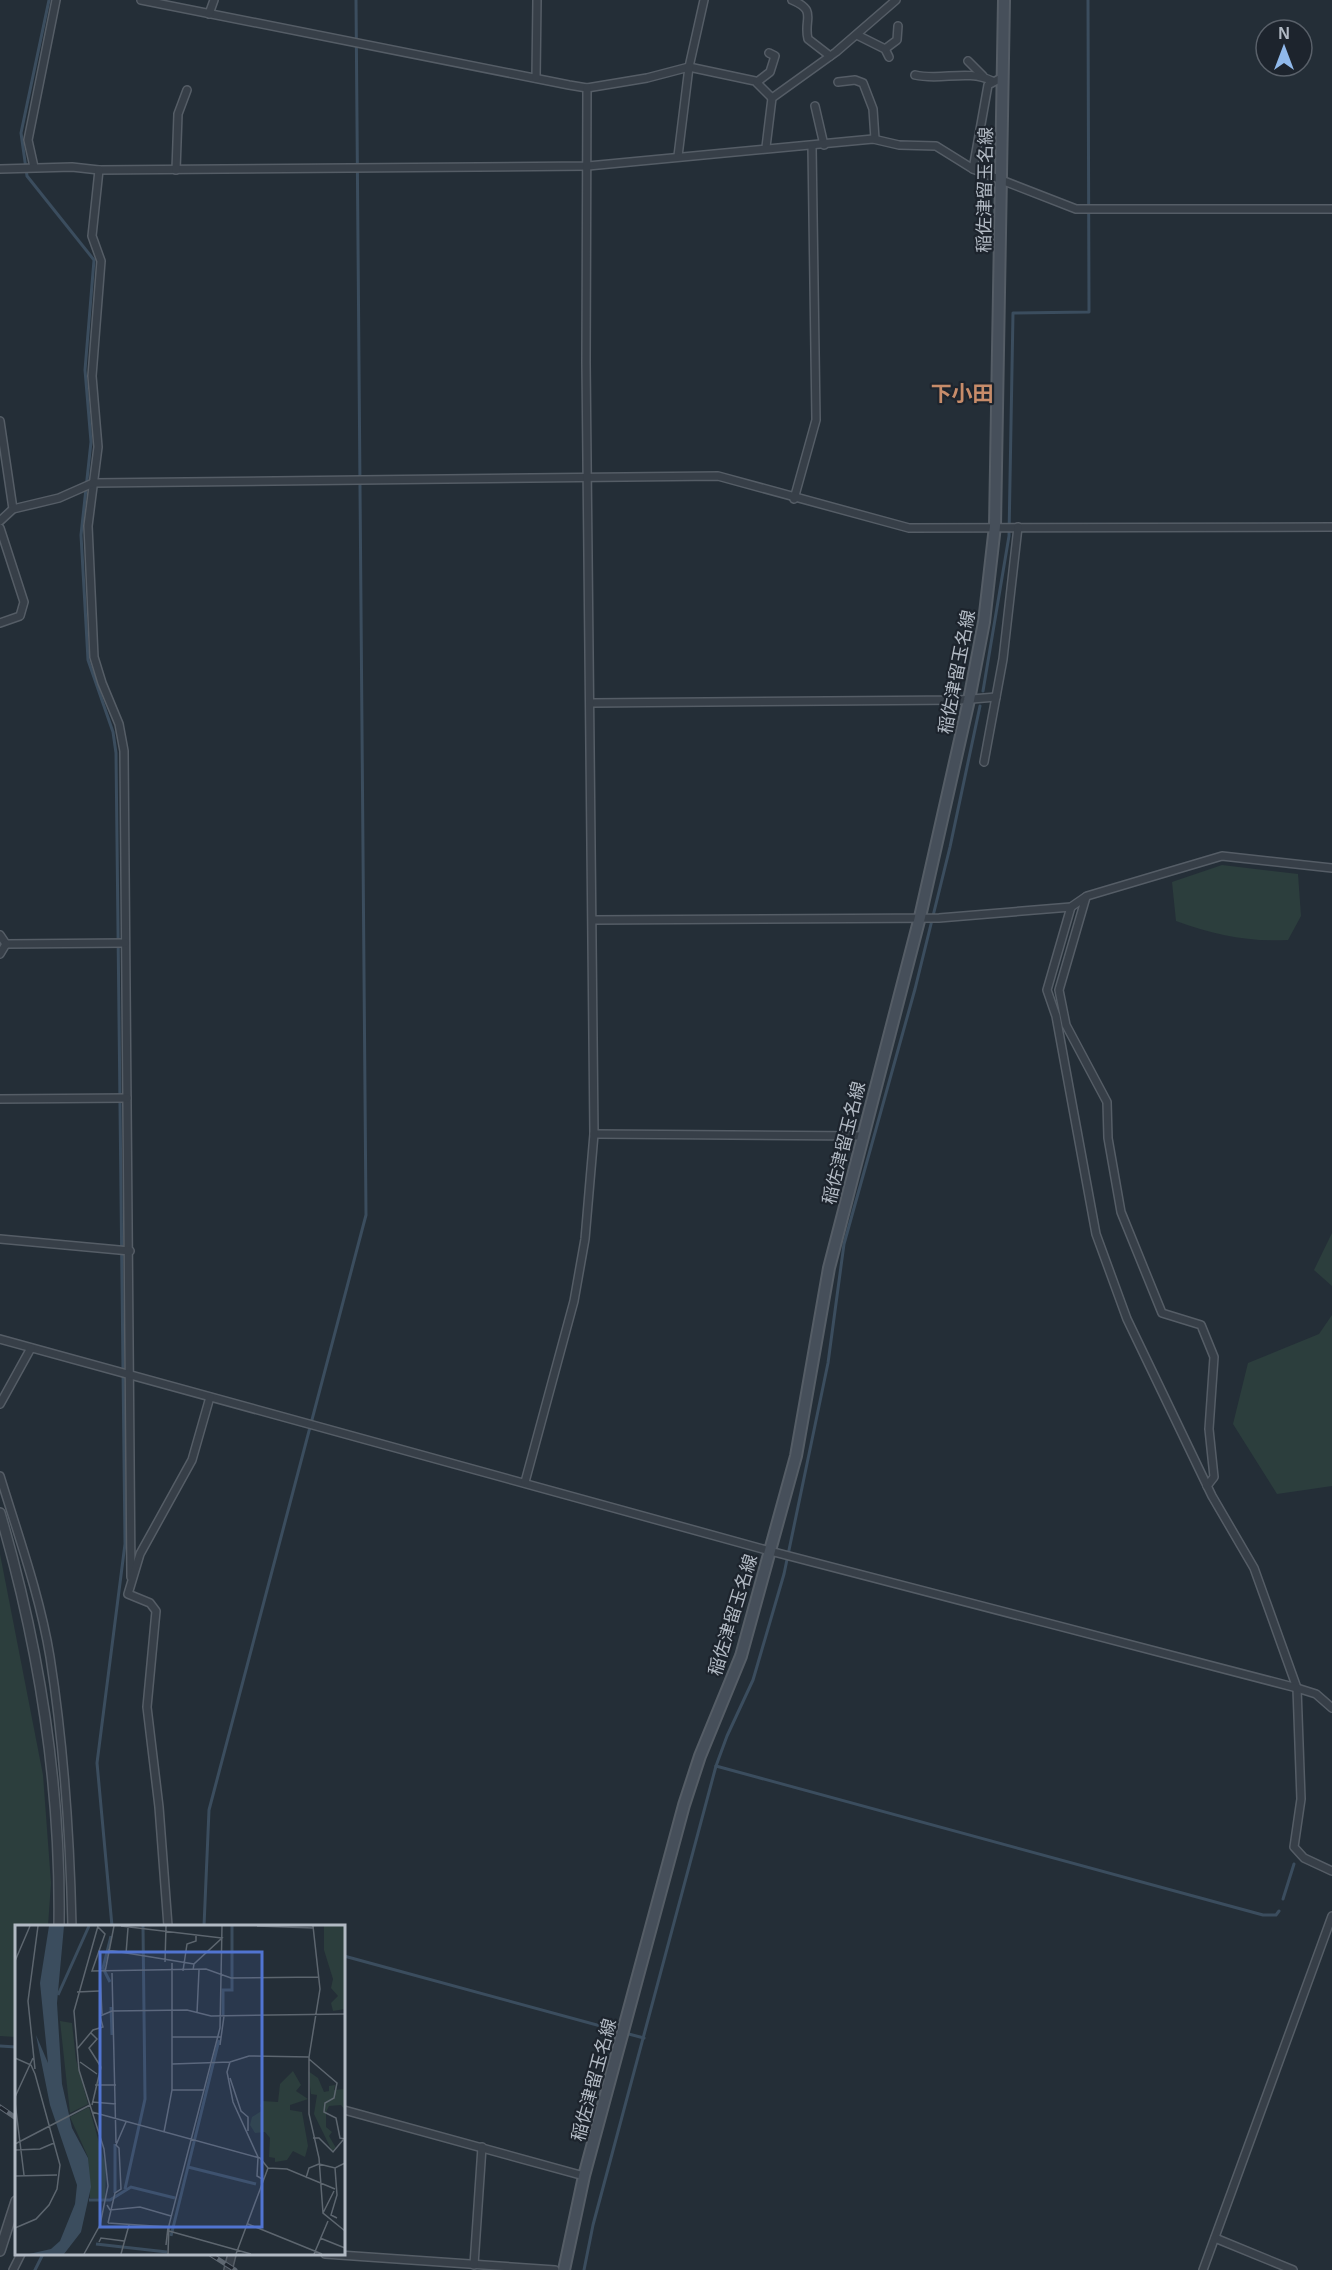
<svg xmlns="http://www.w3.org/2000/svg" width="1332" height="2270" font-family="Arial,'Noto Sans JP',sans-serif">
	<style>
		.green { fill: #2c3e3d }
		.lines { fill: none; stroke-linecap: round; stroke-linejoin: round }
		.stream { stroke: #3b4d5e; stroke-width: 3 }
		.minor-casing { stroke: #555d66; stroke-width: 10 }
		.tertiary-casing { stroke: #555d66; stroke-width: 12 }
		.secondary-casing { stroke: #555d66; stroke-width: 14 }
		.minor { stroke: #373f48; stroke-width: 7 }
		.tertiary { stroke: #373f48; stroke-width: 9 }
		.secondary { stroke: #464f5a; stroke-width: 10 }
		.rail-casing { stroke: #5e6771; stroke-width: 5 }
		.rail { stroke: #1d242d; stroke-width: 3; stroke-dasharray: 9; stroke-linecap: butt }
		.labels { text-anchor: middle; stroke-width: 4.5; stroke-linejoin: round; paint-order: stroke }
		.street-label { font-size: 18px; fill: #b2bac4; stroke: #1d242d }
		.quarter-label { font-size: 21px; font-weight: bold; fill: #c78c6a; stroke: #1d242d }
		.inset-river { fill: none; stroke: #3b4d5e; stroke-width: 3 }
		.inset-road { fill: none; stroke: #5d666f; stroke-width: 1.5 }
		.view { fill: #5174d1; fill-opacity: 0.15; stroke: #5174d1; stroke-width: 3 }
		.inset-edge { fill: none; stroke: #b2bac4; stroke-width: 3 }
	</style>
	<rect width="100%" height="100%" fill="#242e37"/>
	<g class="green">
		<path d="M1222,865L1298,874L1301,916L1288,940C1248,942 1214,935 1176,921L1172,882Z"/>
		<polygon points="1332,1233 1332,1286 1314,1270"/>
		<polygon points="1332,1315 1332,1486 1277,1494 1233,1424 1248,1363 1319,1334"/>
		<polygon points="0,1554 43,1775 51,1883 48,1926 16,1926 16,2037 0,2036"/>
	</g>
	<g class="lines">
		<g class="stream">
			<polyline points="49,0 21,133 27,176 94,260 85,370 91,442 81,535 88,660 113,732 116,753 125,1544 97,1763 112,1926"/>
			<polyline points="983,691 1009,536 1013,313 1089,312 1088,0"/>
			<polyline points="716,1766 1263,1915 1276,1915 1279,1911"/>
			<polyline points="1283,1899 1294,1864"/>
			<polyline points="204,1926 209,1810 366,1215 356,0"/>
			<polyline points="344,1956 619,2031"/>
			<polyline points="625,2033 644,2038"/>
			<polyline points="0,2046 16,2047"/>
			<polyline points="35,2270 43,2254"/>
			<polyline points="584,2270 593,2225 716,1766 727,1736 753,1680 784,1574 828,1363 844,1244 915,989 950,847 980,706"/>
		</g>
		<g class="minor-casing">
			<g id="minor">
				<polyline points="141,0 569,85 587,88 647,78 689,67 755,81 772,98"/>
				<path d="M792,0C818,11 803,19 808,39L830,56"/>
				<polyline points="209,14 214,0"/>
				<polyline points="857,35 885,49 889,57"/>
				<polyline points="885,49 897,40 898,26"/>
				<polyline points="968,61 983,76"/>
				<path d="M915,75C941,81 968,69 992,81"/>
				<polyline points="536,78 537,0"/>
				<polyline points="757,82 770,72 775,56 769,53"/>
				<polyline points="838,82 855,80 863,83 873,109 875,139"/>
				<polyline points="815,106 824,145"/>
				<polyline points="766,147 772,98 836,52 896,0"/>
				<polyline points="678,156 689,67 704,0"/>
				<polyline points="34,167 28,140 56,0"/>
				<polyline points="0,169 72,167 99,170 588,166 873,139 899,145 936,146 973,169 1076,209 1332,209"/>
				<polyline points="973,169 988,85 1003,77"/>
				<polyline points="99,170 92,236 101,261 92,376 98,447 88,526 94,657 102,683 119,724 124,751 131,1577"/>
				<polyline points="176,170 178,114 187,90"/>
				<polyline points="0,421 13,509"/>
				<polyline points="794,499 816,420 812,146"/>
				<polyline points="0,521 13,509 59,498 93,483 718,476 909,528 1332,527"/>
				<polyline points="0,528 24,602 20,616 0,623"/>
				<polyline points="591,703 960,700 996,697"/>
				<polyline points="984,762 1003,659 1018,527"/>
				<polyline points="1086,897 1059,990 1066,1025 1107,1102 1108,1138 1121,1212 1162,1313 1201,1325 1214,1357 1209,1429 1214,1477 1207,1486"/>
				<polyline points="1071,907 1047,990 1056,1016 1096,1234 1127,1319 1212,1496 1254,1568 1297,1688 1301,1799 1294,1847 1304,1858 1332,1871"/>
				<polyline points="593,920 939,918 1071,907 1087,896 1222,856 1332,868"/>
				<polyline points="0,935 6,944"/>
				<polyline points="6,944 125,943"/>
				<polyline points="0,954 6,944"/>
				<polyline points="0,1099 127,1098"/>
				<polyline points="594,1134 862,1136"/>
				<polyline points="0,1239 130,1251"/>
				<polyline points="0,1339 770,1551 1297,1688 1316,1694 1332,1708"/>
				<polyline points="0,1404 31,1348"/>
				<path d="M0,1476C18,1535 40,1596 50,1657C64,1746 70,1836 72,1926"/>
				<polyline points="525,1482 574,1301 585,1239 594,1134 586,363 587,88"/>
				<polyline points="168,1926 159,1807 147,1707 156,1611 150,1603 128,1594 140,1554 192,1460 210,1397"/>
				<polyline points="344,2110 584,2176"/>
				<polyline points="1215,2238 1293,2270"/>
				<polyline points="325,2254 555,2270"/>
				<polyline points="474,2265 482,2147"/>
				<polyline points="13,2270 21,2254"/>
				<polyline points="228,2270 232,2254"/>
				<polyline points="1203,2270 1332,1916"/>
			</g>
		</g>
		<g class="tertiary-casing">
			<g id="tertiary">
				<path d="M0,1513C39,1646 61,1787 59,1926"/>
				<polyline points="0,2251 16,2201"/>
			</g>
		</g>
		<g class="secondary-casing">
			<polyline id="secondary" points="564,2270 584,2176 684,1805 700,1756 741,1656 796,1456 829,1268 920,917 969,700 984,622 995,526 1004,0"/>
		</g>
		<use href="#minor" class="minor"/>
		<use href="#tertiary" class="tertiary"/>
		<use href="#secondary" class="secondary"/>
		<g class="rail-casing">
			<g id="rail">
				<polyline points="0,2107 16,2118"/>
				<polyline points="210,2254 235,2270"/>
			</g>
		</g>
		<use href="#rail" class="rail"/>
	</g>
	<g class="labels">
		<g class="street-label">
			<text transform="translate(985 190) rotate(-89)" y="6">稲佐津留玉名線</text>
			<text transform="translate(957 672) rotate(-79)" y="6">稲佐津留玉名線</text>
			<text transform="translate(844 1143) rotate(-76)" y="6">稲佐津留玉名線</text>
			<text transform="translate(733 1615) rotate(-73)" y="6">稲佐津留玉名線</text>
			<text transform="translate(594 2080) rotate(-75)" y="6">稲佐津留玉名線</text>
		</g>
		<g class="quarter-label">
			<text x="962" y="401">下小田</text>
		</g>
	</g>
	<g transform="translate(15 1925)">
		<rect width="330" height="330" fill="#242e37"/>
		<path d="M309,1H330V84L318,86L316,78L323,71L316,63L318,54L309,25ZM45,96L57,98L61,135L73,179L55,188ZM278,146L286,160L281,166L293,174L275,180V185L287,187L293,221L290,232L278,226L272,235L260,237V233L254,232L255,213L250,207L240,208L235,200L237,192L248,185L245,181L247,176L263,177L265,159ZM293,146L303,153L309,167L314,166V161L320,160L319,165L330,164V185L326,180L314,181L311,187V202L317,207L314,211L321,223L317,226L299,189L302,170L296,169ZM74,182L91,242L90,274L75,273L73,232L55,192Z" fill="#2c3e3d"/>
		<path d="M34,1H49L42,78L47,159L57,203L73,233L76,262L66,307L49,329H14L36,324L45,316L60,279L62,260L35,180L21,110L33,138L25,58Z" fill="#3b4d5e"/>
		<path class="inset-river" d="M95,57L88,43L96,11M43,70L74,1M96,82L97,110M208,90V65H217V1M173,242L241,259M110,264L130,174L128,1M100,268V219M74,275H95L116,262L160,273M156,311L204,115M81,319L152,327"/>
		<path class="inset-road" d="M106,1L207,13L179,39L178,45M242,1L299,3M298,1L305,64L294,132V189L304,233L308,288L330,306M83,2L90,9L77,46L191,44L216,53L304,52M93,25L179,39M111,29L113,3M0,36L15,1M150,37L151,1M168,46L172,19L181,16V11M90,47L99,1M85,48L87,89M97,48L101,218M62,67L84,66M182,88L184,45M76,108L82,114L74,123L86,142M157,112H206M205,120L209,91M62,124L78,105L88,102L85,91L97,86L172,85L196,91L330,89M0,133L16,140L20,149L45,240L42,264L34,280L21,294L0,303M294,134L322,158L319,173L310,178L309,187L321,193L325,213L330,214M65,137L82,149M215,137L212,147L218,177L243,232L242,251L249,255M157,139L215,137L234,131L294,132M20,144L13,76L23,1M215,153L226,186L233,192V206M80,160H101M157,165H189M0,172L18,133M0,177L9,250M77,177L101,179M77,180L86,142M77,187L245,233L253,243M149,207L157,165V38M298,213H304L318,227L328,215M0,219L75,180L64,145L59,86L83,1M0,225L25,224L39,218M304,239L320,243L330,238M253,243L272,244L320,264M320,243L322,270L316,290L322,293M0,251L42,250M291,253L294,243L304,239M92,280L95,285L125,282L156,291M308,288L319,266M93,298L100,268L106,264L104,223L101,220L111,197M93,298L153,302L151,320M233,299L307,329M154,306L236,329M305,313L330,323M84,317L86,313L109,316M69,329L85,300L93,261L89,224L75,180M106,329L114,300M153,329L154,300L205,103L207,1M221,329L253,243M299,329L313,296"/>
		<path class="view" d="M85,27H247V302H85Z"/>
		<rect width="330" height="330" class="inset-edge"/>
	</g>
	<g transform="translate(1284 48)"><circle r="28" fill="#1d242d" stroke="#596069" stroke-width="1.5"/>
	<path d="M0-4.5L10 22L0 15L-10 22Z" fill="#90b9eb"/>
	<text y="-9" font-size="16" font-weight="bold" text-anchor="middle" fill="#b2bac4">N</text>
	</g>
</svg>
